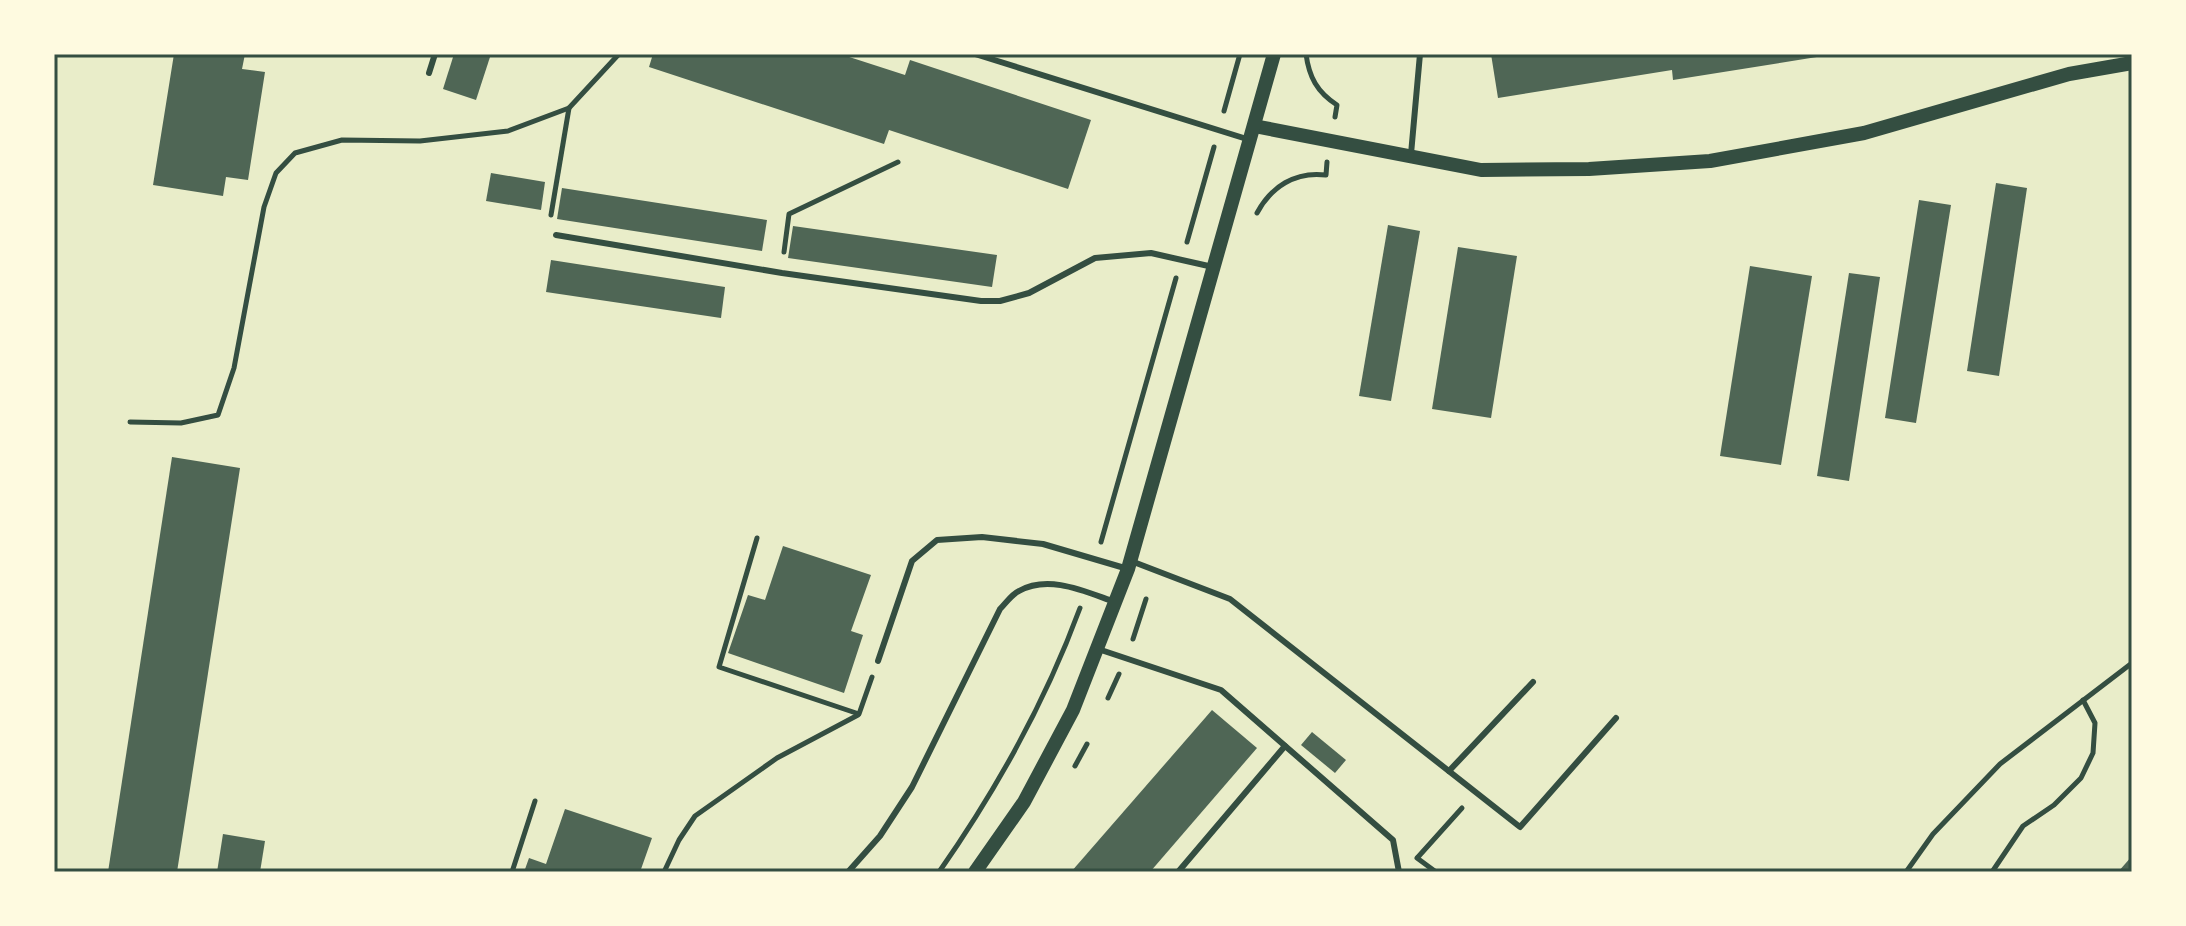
<svg xmlns="http://www.w3.org/2000/svg" width="2186" height="926" font-family="'Alegreya Sans',sans-serif">
	<style>
		.building { fill: #4f6655 }
		.lines { fill: none; stroke-linecap: round; stroke-linejoin: round }
		.path { stroke: #344e41; stroke-width: 5 }
		.service { stroke: #344e41; stroke-width: 6 }
		.tertiary { stroke: #344e41; stroke-width: 14 }
		.neatline { fill: none; stroke: #344e41; stroke-width: 3 }
	</style>
	<rect width="100%" height="100%" fill="#e9edc9"/>
	<g class="building">
		<polygon points="174,54 245,54 242,69 265,72 248,180 226,177 223,196 153,185"/>
		<polygon points="454,54 491,54 476,100 443,89"/>
		<polygon points="653,54 840,54 905,75 910,60 1091,120 1068,189 889,130 884,144 649,67"/>
		<polygon points="1491,54 1823,54 1823,56 1673,80 1672,70 1498,98"/>
		<polygon points="491,173 545,182 541,210 486,201"/>
		<polygon points="1996,183 2027,188 1999,376 1967,371"/>
		<polygon points="562,188 767,220 762,251 557,219"/>
		<polygon points="1919,200 1951,205 1916,423 1885,418"/>
		<polygon points="1388,225 1420,231 1391,401 1359,396"/>
		<polygon points="793,226 997,255 992,287 788,258"/>
		<polygon points="1458,247 1517,256 1491,418 1432,409"/>
		<polygon points="551,260 725,287 721,318 546,292"/>
		<polygon points="1750,266 1812,276 1781,465 1720,456"/>
		<polygon points="1849,273 1880,277 1849,481 1817,476"/>
		<polygon points="172,457 240,468 177,872 108,872"/>
		<polygon points="783,546 871,575 851,631 863,635 844,693 728,653 748,595 765,600"/>
		<polygon points="1212,710 1257,748 1150,872 1071,872"/>
		<polygon points="1312,732 1346,760 1335,773 1301,745"/>
		<polygon points="565,809 652,838 640,872 524,872 529,858 546,864"/>
		<polygon points="223,834 265,841 260,872 217,872"/>
		<polygon points="2132,856 2132,872 2118,872"/>
	</g>
	<g class="lines">
		<g class="path">
			<path d="M1306,54C1309,77 1317,92 1337,105L1335,117"/>
			<polyline points="1224,111 1240,54"/>
			<path d="M1257,213C1271,187 1295,171 1326,175L1327,162"/>
			<polyline points="551,215 569,108"/>
			<polyline points="1187,242 1214,147"/>
			<polyline points="784,252 789,214 898,162"/>
			<polyline points="130,422 181,423 218,415 234,368 264,207 276,173 295,153 342,140 420,141 508,131 569,108 619,54"/>
			<polyline points="757,538 719,667 859,714 872,677"/>
			<polyline points="1101,542 1176,278"/>
			<polyline points="1133,639 1146,599"/>
			<polyline points="1108,698 1119,674"/>
			<polyline points="1075,766 1087,744"/>
			<polyline points="1418,857 1462,808"/>
			<polyline points="1417,858 1436,872"/>
			<polyline points="512,872 535,801"/>
			<polyline points="664,872 679,840 695,816 777,758 858,715"/>
			<path d="M939,872C997,789 1045,703 1080,608"/>
			<polyline points="1906,872 1933,834 2000,764 2132,663"/>
			<polyline points="1992,872 2023,826 2054,805 2081,778 2093,753 2095,723 2083,700"/>
		</g>
		<g class="service">
			<polyline points="975,54 1250,140"/>
			<polyline points="429,73 435,54"/>
			<polyline points="1411,154 1420,54"/>
			<polyline points="556,235 782,273 981,301 1000,301 1029,293 1095,258 1151,253 1213,267"/>
			<polyline points="1131,561 1230,599 1520,827 1616,718"/>
			<polyline points="1098,649 1221,690 1393,840 1399,872"/>
			<polyline points="878,661 912,561 937,540 982,537 1043,544 1128,569"/>
			<polyline points="1449,771 1533,682"/>
			<path d="M848,872L880,836L912,787L1000,609C1006,603 1012,594 1019,591C1049,574 1086,592 1115,602"/>
			<polyline points="1178,872 1285,746"/>
		</g>
		<g class="tertiary">
			<polyline points="1254,126 1481,170 1589,169 1710,161 1864,133 2069,74 2132,63"/>
			<polyline points="975,872 1024,802 1073,710 1128,569 1274,54"/>
		</g>
	</g>
	<rect width="2186" height="926" fill="none" stroke="#fefae0" stroke-width="112"/>
	<rect x="56" y="56" width="2074" height="814" class="neatline"/>
</svg>
